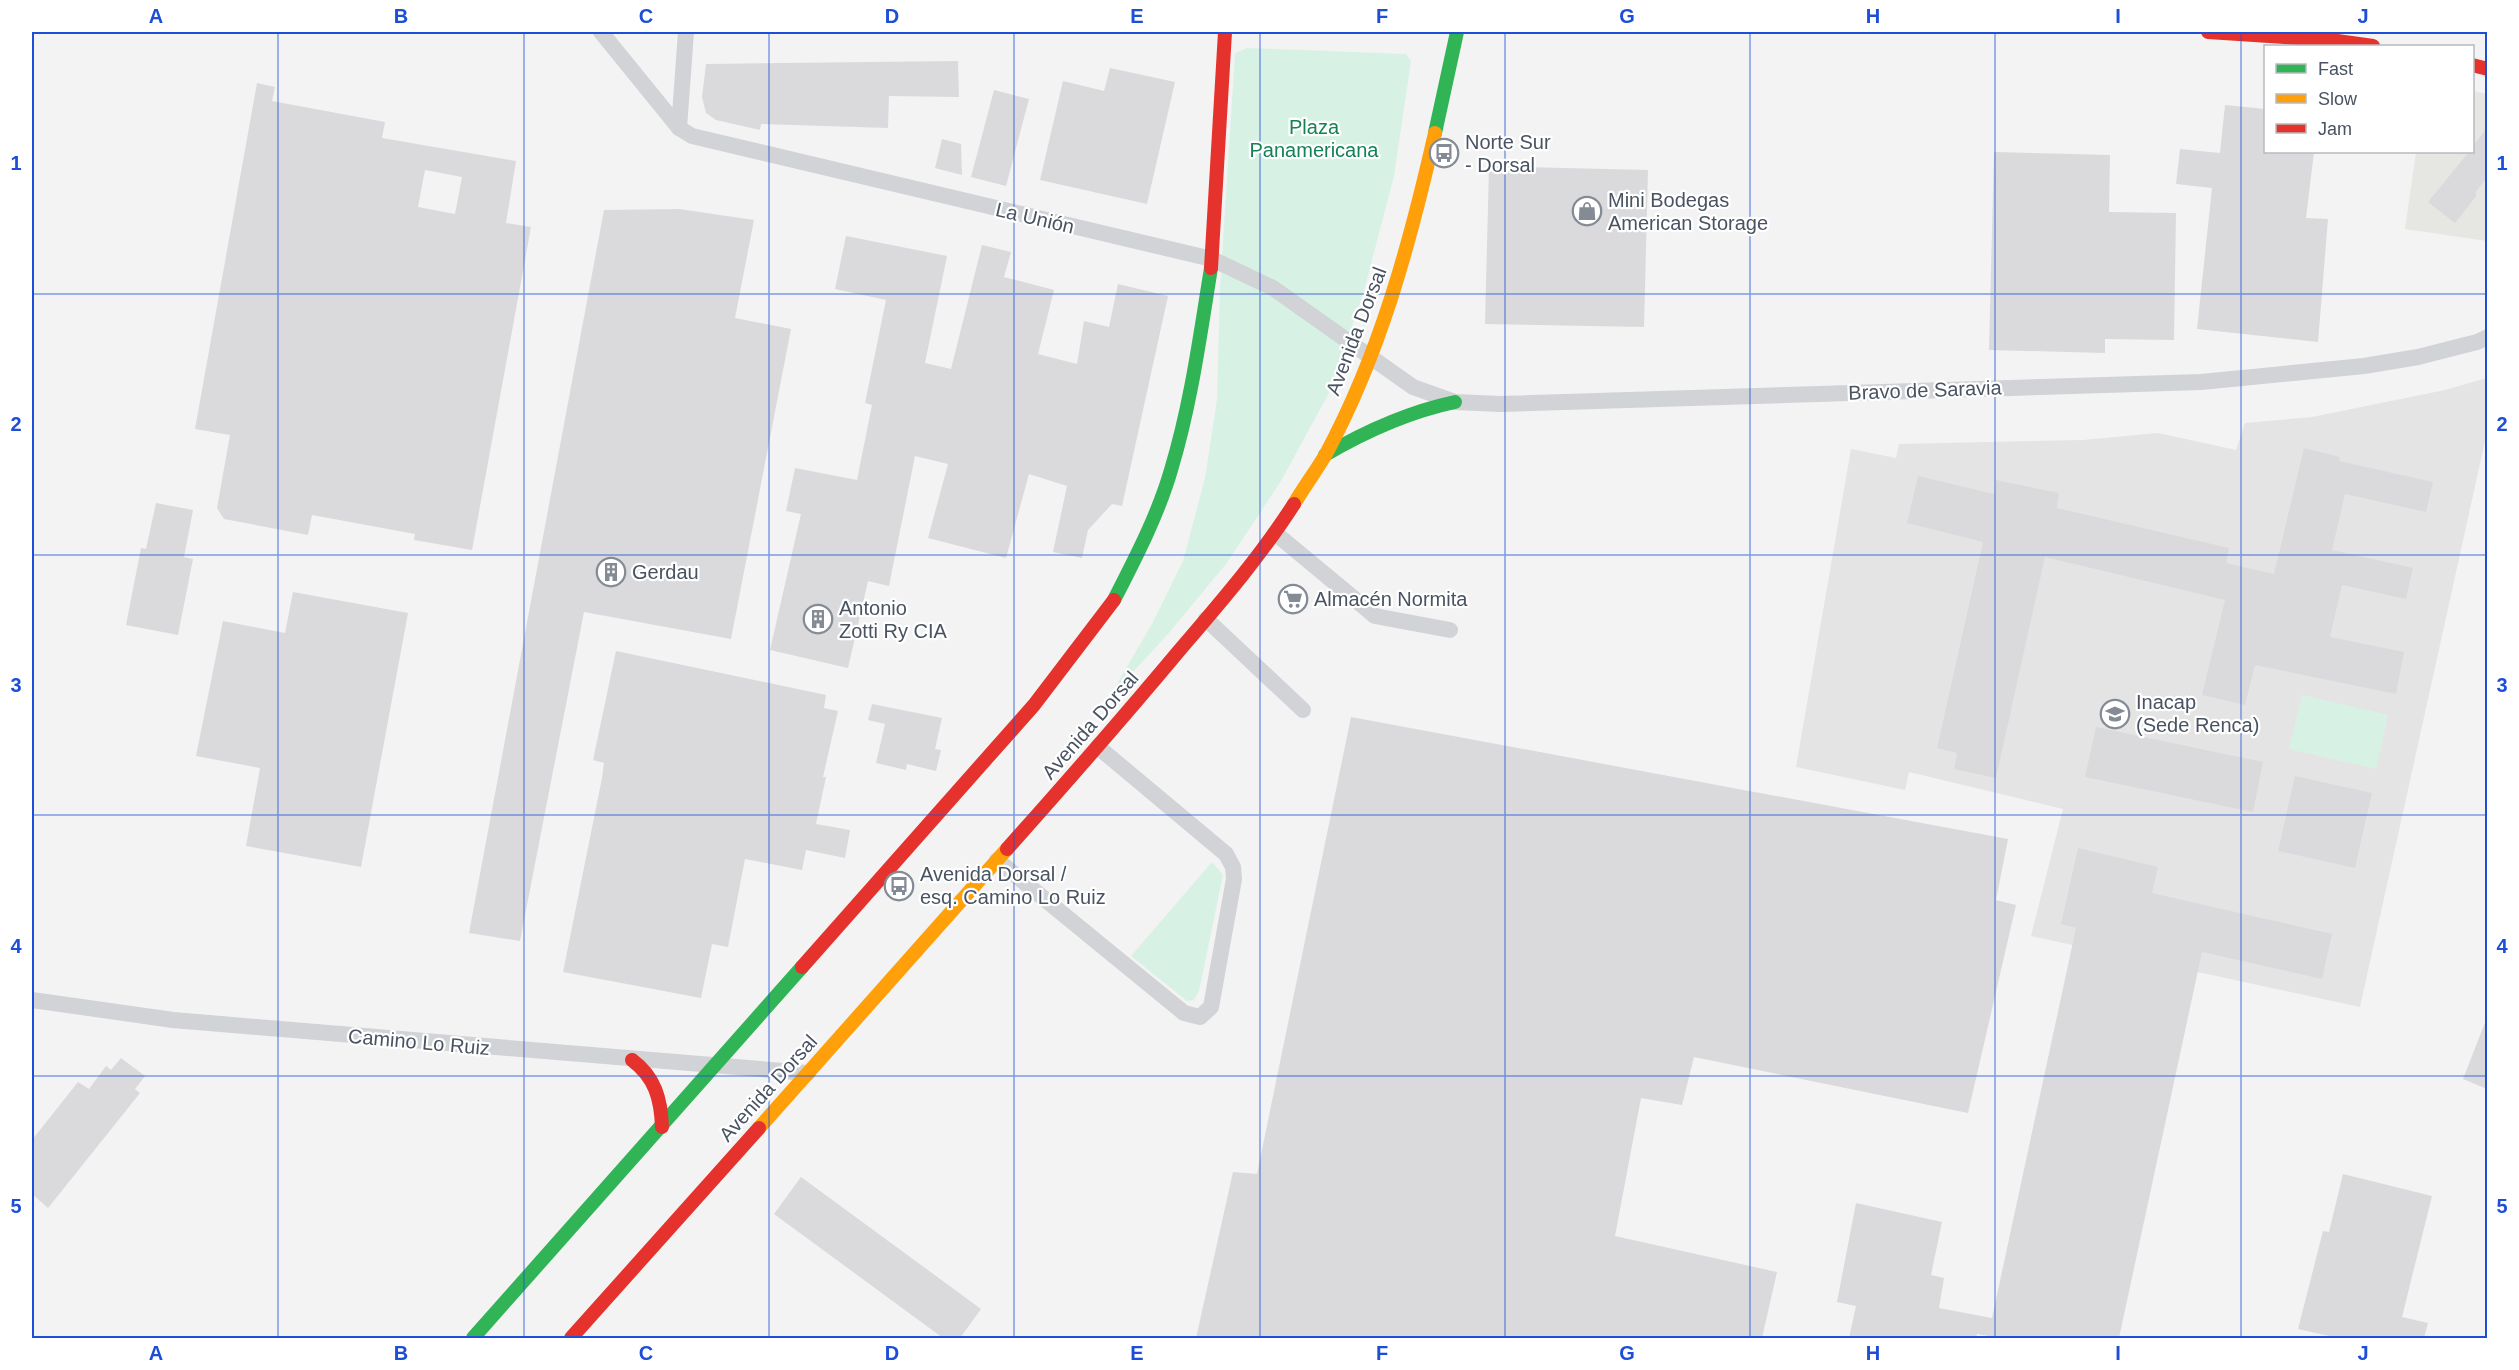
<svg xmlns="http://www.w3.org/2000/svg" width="2519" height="1370" font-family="Arial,sans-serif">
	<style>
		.commercial { fill: #e6e7e2 }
		.education { fill: #e5e4e5 }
		.green { fill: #d7f2e5 }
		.building { fill: #dadadc; fill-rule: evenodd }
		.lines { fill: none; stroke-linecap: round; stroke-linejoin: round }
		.street { stroke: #d1d3d6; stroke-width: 16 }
		.fast { stroke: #30b455; stroke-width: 14 }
		.slow { stroke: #ff9f0a; stroke-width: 14 }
		.jam { stroke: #e5322d; stroke-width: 14 }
		.grid { fill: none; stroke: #1d4ed8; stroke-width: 1.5; stroke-opacity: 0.55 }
		.labels { text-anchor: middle; stroke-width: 4.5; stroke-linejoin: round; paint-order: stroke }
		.park-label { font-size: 20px; fill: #148256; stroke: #fff }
		.poi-label { font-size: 20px; fill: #495361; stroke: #fff; text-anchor: start }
		.street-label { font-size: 20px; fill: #495361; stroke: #fff }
		.neatline { fill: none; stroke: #1d4ed8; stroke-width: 2 }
		.grid-label { font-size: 20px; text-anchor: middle; font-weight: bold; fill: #1d4ed8 }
	</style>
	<rect width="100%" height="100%" fill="#f3f3f3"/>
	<polygon class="commercial" points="2473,91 2487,94 2487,241 2405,229 2416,152 2472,152"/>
	<polygon class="education" points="2487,378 2487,432 2360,1007 2031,936 2063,809 1909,772 1905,790 1796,767 1851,449 1896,458 1899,444 2083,440 2158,433 2236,450 2245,423 2312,417 2445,390"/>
	<g class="green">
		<polygon points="1247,48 1406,54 1411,61 1394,176 1364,291 1330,391 1281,481 1226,564 1168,634 1108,699 1152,624 1183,561 1205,478 1217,400 1220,288 1235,53"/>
		<polygon points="2302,695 2388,715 2376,769 2289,749"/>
		<polygon points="1212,862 1223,875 1199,991 1194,1000 1187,1001 1131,956"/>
	</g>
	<g class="building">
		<polygon points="958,61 959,97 889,96 888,128 761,124 760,130 716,120 706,113 702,97 706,64"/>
		<polygon points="1110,68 1175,82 1147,204 1040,180 1063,81 1104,91"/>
		<path d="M257,83L275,87L272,101L385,122L382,138L516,161L506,223L531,227L472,550L414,540L415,534L312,515L308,535L224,519L217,508L230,435L195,429ZM425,170L462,177L455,214L418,207Z"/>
		<polygon points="994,90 1029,99 1006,186 971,177"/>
		<polygon points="2225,105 2265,109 2265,152 2314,152 2306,218 2328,219 2318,342 2197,329 2212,188 2176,184 2180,149 2220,153"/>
		<polygon points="2487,128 2487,177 2475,193 2477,195 2455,223 2428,202 2469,152 2472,152 2472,147"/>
		<polygon points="942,139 961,144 962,175 935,168"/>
		<polygon points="1994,152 2110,155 2109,212 2176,213 2174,340 2105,339 2105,353 1989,350"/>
		<polygon points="1489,166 1648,170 1644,327 1485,324"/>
		<polygon points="679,209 754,220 735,318 791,329 731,639 584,612 520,941 469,933 604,210"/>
		<polygon points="846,236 947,256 925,363 951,369 982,245 1011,252 1004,277 1054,290 1038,354 1077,364 1084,321 1109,327 1118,284 1168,296 1122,506 1112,504 1088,530 1082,558 1053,552 1067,486 1029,474 1006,558 928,538 948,464 915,456 889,586 868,581 848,668 770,650 801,514 786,511 795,468 857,480 872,405 865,403 886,300 835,289"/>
		<polygon points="2304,448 2340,457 2339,461 2433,482 2426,512 2345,494 2332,550 2413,568 2406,599 2342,585 2330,637 2404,652 2396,694 2255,665 2245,705 2202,695 2225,600 2045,557 1996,778 1954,769 1957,753 1937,748 1983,542 1907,523 1918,476 1994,494 1996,480 2059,493 2057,508 2229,548 2226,563 2274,574"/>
		<polygon points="156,503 193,510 184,557 193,559 178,635 126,625 141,548 146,549"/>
		<polygon points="1291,584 1308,603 1296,614 1278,595"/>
		<polygon points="293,592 408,613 361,867 246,846 260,768 196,756 223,621 285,633"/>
		<polygon points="616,651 826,695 824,708 838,711 823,777 826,777 816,824 850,830 845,858 806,850 802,870 745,859 728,947 712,944 701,998 563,972 602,778 604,763 593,760"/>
		<polygon points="872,704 942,718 935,749 941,750 936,771 907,764 906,770 876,763 885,724 868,720"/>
		<polygon points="1351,717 2008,839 1996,900 2016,905 1968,1113 1694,1057 1682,1105 1641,1098 1615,1236 1777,1272 1762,1338 1196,1338 1233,1172 1257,1174"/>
		<polygon points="2096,727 2263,762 2253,812 2085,777"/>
		<polygon points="2295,776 2372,793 2355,868 2278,851"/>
		<polygon points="2078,848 2158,867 2152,893 2332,934 2322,979 2202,952 2119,1338 2000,1338 1977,1334 1976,1338 1849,1338 1856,1306 1837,1302 1856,1203 1942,1222 1931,1275 1944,1278 1939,1308 1992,1318 2076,928 2061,924"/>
		<polygon points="2486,1020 2487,1020 2487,1089 2463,1079"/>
		<polygon points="121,1058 145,1076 135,1089 140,1093 48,1208 32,1194 32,1140 78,1082 89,1089 106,1066 111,1070"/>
		<polygon points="2343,1174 2432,1196 2402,1317 2428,1323 2424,1338 2338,1338 2298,1329 2323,1231 2329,1232"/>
		<polygon points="801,1177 981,1309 960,1338 943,1338 774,1214"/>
	</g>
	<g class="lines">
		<g class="street">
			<polyline points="601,32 679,128 692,136 1212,259 1273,288 1413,387 1455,402 1500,404 2201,382 2364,366 2418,357 2477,342 2488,337"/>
			<polyline points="679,128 686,32"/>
			<polyline points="1275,533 1375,616 1450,630"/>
			<polyline points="1206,619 1303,710"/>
			<polyline points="997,860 1184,1013 1200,1017 1211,1007 1234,879 1233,867 1226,854 1098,747"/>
			<polyline points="32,1000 173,1020 808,1073"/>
		</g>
		<g class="fast">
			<polyline points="1435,133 1457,32"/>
			<path d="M1325,455C1366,431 1408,412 1455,402"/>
			<path d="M1114,600C1135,559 1158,515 1171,470C1191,404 1200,336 1211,268"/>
			<polyline points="473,1338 802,967"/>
		</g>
		<g class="slow">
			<path d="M1294,504C1304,487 1316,471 1326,454C1380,354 1410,243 1435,133"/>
			<polyline points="759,1128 1007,849"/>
		</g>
		<g class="jam">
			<polyline points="2208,32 2330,40 2373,46"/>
			<polyline points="2472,65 2488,69"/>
			<polyline points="1211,268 1225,32"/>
			<path d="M1007,849C1065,784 1122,719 1178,652C1219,604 1260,557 1294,504"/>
			<polyline points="802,967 1034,705 1114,600"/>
			<path d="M632,1060C655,1077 661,1099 662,1127"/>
			<polyline points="571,1338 759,1128"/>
		</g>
	</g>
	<path class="grid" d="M278,32V1338M524,32V1338M769,32V1338M1014,32V1338M1260,32V1338M1505,32V1338M1750,32V1338M1995,32V1338M2241,32V1338M32,294H2488M32,555H2488M32,815H2488M32,1076H2488"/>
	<defs>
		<g id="bus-ring" transform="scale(1.5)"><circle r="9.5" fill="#fff" stroke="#848b94" stroke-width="1.5"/><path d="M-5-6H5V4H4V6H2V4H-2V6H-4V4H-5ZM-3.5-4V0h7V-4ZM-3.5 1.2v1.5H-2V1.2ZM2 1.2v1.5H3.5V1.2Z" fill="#848b94"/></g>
		<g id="shop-ring" transform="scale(1.5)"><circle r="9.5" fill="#fff" stroke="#848b94" stroke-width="1.5"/><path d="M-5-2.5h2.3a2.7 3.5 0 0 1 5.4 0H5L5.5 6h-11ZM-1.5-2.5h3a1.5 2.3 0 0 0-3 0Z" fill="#848b94"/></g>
		<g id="building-ring" transform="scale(1.5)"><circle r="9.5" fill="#fff" stroke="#848b94" stroke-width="1.5"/><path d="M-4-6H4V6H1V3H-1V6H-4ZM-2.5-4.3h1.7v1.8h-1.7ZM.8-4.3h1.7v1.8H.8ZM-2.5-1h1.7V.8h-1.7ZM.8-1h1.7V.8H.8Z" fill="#848b94"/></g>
		<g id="supermarket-ring" transform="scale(1.5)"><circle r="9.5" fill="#fff" stroke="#848b94" stroke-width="1.5"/><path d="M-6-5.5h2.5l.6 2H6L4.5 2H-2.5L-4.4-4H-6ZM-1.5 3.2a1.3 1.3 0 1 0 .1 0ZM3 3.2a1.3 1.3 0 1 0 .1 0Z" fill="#848b94"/></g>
		<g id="university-ring" transform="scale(1.5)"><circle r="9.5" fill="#fff" stroke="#848b94" stroke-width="1.5"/><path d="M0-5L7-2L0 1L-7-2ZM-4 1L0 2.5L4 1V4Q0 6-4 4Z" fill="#848b94"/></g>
	</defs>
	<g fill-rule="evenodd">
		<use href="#bus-ring" x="1444" y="153"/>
		<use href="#shop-ring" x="1587" y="211"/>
		<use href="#building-ring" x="611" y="572"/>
		<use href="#supermarket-ring" x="1293" y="599"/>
		<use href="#building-ring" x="818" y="619"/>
		<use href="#university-ring" x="2115" y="714"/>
		<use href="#bus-ring" x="899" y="886"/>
	</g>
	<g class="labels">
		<g class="park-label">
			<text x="1314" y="134">Plaza<tspan x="1314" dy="23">Panamericana</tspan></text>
		</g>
		<g class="poi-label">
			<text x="1465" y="149">Norte Sur<tspan x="1465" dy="23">- Dorsal</tspan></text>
			<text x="1608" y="207">Mini Bodegas<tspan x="1608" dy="23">American Storage</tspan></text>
			<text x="632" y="579">Gerdau</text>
			<text x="1314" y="606">Almacén Normita</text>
			<text x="839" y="615">Antonio<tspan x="839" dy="23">Zotti Ry CIA</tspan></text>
			<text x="2136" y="709">Inacap<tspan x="2136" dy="23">(Sede Renca)</tspan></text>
			<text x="920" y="881">Avenida Dorsal /<tspan x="920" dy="23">esq. Camino Lo Ruiz</tspan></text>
		</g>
		<g class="street-label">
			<text transform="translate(1035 218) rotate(13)" y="7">La Unión</text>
			<text transform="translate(1356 331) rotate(-69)" y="7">Avenida Dorsal</text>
			<text transform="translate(1925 390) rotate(-2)" y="7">Bravo de Saravia</text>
			<text transform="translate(1090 725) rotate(-49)" y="7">Avenida Dorsal</text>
			<text transform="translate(419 1042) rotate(5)" y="7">Camino Lo Ruiz</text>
			<text transform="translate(768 1088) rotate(-48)" y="7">Avenida Dorsal</text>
		</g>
	</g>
	<rect width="2519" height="1370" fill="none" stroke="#ffffff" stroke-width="66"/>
	<rect x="2264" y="45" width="210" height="108" fill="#ffffff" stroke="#b6bac0" stroke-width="1.5"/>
	<rect x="2276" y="64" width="30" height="9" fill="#30b455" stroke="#b6bac0" stroke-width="1.5"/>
	<text x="2318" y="75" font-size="18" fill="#495361">Fast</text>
	<rect x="2276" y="94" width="30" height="9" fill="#ff9f0a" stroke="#b6bac0" stroke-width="1.5"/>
	<text x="2318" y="105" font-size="18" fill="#495361">Slow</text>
	<rect x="2276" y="124" width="30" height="9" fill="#e5322d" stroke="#b6bac0" stroke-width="1.5"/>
	<text x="2318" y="135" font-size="18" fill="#495361">Jam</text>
	<rect x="33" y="33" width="2453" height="1304" class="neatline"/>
	<g class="grid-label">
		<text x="156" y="23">A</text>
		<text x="401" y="23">B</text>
		<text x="646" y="23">C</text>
		<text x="892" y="23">D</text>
		<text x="1137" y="23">E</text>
		<text x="1382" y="23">F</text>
		<text x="1627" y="23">G</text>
		<text x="1873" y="23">H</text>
		<text x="2118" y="23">I</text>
		<text x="2363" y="23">J</text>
		<text x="16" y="170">1</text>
		<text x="2502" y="170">1</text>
		<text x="16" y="431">2</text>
		<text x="2502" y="431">2</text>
		<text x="16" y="692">3</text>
		<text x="2502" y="692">3</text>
		<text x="16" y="953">4</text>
		<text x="2502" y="953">4</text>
		<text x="16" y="1213">5</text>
		<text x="2502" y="1213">5</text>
		<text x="156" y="1360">A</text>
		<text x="401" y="1360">B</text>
		<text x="646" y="1360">C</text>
		<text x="892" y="1360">D</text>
		<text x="1137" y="1360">E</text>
		<text x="1382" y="1360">F</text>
		<text x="1627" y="1360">G</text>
		<text x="1873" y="1360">H</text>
		<text x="2118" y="1360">I</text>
		<text x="2363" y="1360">J</text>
	</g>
</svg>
